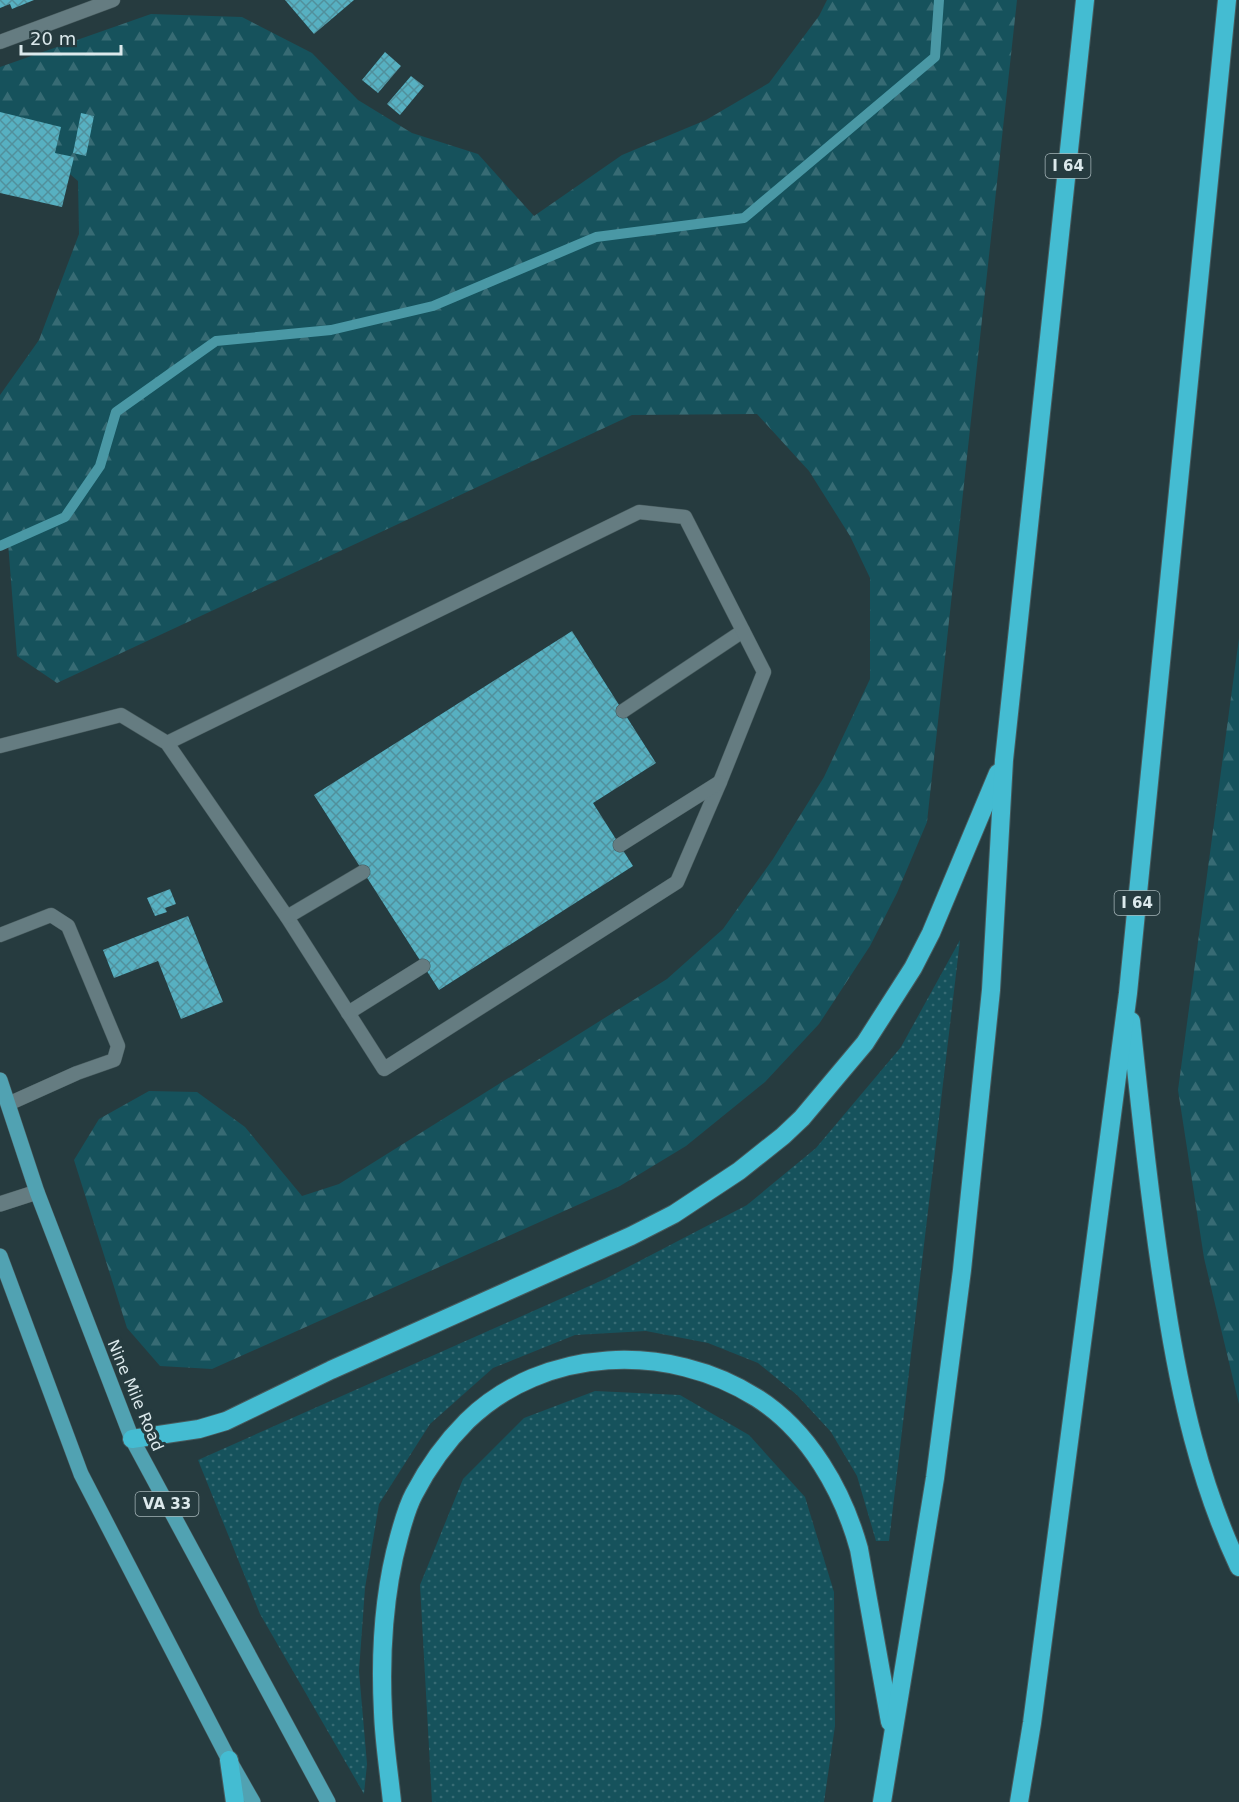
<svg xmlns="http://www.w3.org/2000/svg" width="1239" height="1802" font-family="'DejaVu Sans',sans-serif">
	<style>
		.grass { fill: url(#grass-dots) }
		.forest { fill: url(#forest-firs) }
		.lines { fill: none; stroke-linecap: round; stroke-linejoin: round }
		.stream { stroke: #4a98a5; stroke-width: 10 }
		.building { fill: url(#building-cross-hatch) }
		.service-casing { stroke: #475a5d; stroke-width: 15 }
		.minor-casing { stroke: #475a5d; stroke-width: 16 }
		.primary-casing { stroke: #475a5d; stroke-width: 16 }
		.motorway-casing { stroke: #475a5d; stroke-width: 20 }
		.service { stroke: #657c81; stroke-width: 14 }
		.minor { stroke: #657c81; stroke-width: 15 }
		.primary { stroke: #51a2b2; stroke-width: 15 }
		.motorway { stroke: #44bcd2; stroke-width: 18 }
		.labels { text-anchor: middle; stroke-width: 6; stroke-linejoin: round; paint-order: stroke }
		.shield { fill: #263b3f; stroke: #a5b5b8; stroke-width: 1.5 }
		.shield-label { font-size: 15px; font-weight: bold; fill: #dce9ec }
		.street-label { font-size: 16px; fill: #dce9ec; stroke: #263b3f }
	</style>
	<defs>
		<pattern id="grass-dots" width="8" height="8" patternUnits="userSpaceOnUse" patternTransform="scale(1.5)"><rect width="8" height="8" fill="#16525c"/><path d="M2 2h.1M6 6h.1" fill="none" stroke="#376b74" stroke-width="1.8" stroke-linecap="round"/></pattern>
		<pattern id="forest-firs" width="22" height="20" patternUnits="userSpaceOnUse" patternTransform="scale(1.5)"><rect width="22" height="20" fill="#16525c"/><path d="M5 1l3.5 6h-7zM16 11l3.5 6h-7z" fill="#376b74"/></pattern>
		<pattern id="building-cross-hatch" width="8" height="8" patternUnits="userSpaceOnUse" patternTransform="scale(1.5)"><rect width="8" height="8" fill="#57b0c1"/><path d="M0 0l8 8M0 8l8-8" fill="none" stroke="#51909c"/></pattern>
	</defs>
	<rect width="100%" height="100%" fill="#263b3f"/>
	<g class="grass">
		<polygon points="960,940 889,1541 876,1541 857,1476 831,1432 797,1395 758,1363 708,1343 646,1331 575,1335 493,1368 430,1424 379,1504 365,1588 359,1671 367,1764 364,1794 260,1614 198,1460 605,1279 747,1205 816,1148 901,1047"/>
		<polygon points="595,1391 680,1395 749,1435 805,1497 834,1592 835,1726 824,1802 432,1802 420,1585 463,1479 524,1418"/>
	</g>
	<g class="forest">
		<polygon points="827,0 1017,0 927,822 897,893 870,946 819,1024 765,1082 686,1146 620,1186 212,1369 160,1366 127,1328 74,1160 99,1119 149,1091 197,1092 245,1127 302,1196 339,1184 667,979 723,929 773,859 824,777 870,679 870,578 850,536 809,471 757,414 632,415 57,683 17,656 8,543 0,543 0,395 39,340 79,234 78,181 0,114 0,67 151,14 242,17 312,53 358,100 412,133 478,154 534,216 622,155 706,120 769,83 819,16"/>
		<polygon points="1239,638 1239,1404 1204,1258 1178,1090"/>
	</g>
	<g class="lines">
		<polyline class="stream" points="0,546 65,517 100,466 116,412 216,341 331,330 433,306 596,237 744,218 935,57 939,0"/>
	</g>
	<g class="building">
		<polygon points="0,0 34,0 12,9 10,4 0,8"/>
		<polygon points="285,0 354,0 314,34"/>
		<polygon points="385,52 401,66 378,93 362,80"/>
		<polygon points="411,76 424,86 400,115 387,104"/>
		<polygon points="0,112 61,127 55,153 74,157 62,207 0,193"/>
		<polygon points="81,113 94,116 86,156 73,153"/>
		<polygon points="572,631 656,763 593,803 633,866 439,990 314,795"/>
		<polygon points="170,889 176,904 165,908 167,912 155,916 147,898"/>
		<polygon points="188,916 223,1002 181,1019 158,961 114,978 103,950"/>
	</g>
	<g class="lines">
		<g class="service-casing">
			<g id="service">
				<polyline points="0,42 113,0"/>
				<polyline points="623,711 743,631"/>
				<polyline points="0,746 121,715 167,743 639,512 685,517 764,672 720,782 677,882 384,1069 287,917 167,743"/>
				<polyline points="620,845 720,782"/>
				<polyline points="287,917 363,872"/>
				<polyline points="0,935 51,915 68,926 118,1046 114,1060 77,1073 8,1104"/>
				<polyline points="348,1013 423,966"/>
			</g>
		</g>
		<g class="minor-casing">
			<polyline id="minor" points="0,1204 37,1192"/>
		</g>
		<g class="primary-casing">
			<g id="primary">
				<polyline points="0,1080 37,1192 132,1439 328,1802"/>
				<polyline points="0,1256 81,1474 229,1760 253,1802"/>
			</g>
		</g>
		<g class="motorway-casing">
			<g id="motorway">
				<path d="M1131,1021C1141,1116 1151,1211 1166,1305C1180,1395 1200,1484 1239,1567"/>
				<polyline points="132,1439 199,1429 226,1421 331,1370 631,1236 674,1214 739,1171 783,1136 802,1118 865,1043 913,968 931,933 998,773"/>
				<polyline points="229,1760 235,1802"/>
				<path d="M392,1802C389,1772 384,1742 383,1712C380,1655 384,1591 399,1537C403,1522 407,1507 414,1494C428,1467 446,1442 467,1421C544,1346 669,1342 757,1398C809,1431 843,1491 859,1549L890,1722"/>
				<polyline points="882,1802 935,1478 962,1270 991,990 1004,760 1085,0"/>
				<polyline points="1019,1802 1032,1723 1128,993 1227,0"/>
			</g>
		</g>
		<use href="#service" class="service"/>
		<use href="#minor" class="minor"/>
		<use href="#primary" class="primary"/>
		<use href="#motorway" class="motorway"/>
	</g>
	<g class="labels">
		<g class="shield">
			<rect x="1045.5" y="154" width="45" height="24" rx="4.5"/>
			<rect x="1114.5" y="891" width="45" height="24" rx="4.5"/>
			<rect x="135.5" y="1492" width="63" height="24" rx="4.5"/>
		</g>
		<g class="shield-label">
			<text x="1068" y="171">I 64</text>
			<text x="1137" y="908">I 64</text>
			<text x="167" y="1509">VA 33</text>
		</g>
		<g class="street-label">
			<text transform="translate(136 1395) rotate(67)" y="6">Nine Mile Road</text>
		</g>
	</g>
	<path d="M21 45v9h100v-9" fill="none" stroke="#dce9ec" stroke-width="3"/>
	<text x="30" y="45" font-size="18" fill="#dce9ec" stroke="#263b3f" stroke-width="4.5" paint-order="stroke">20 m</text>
</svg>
